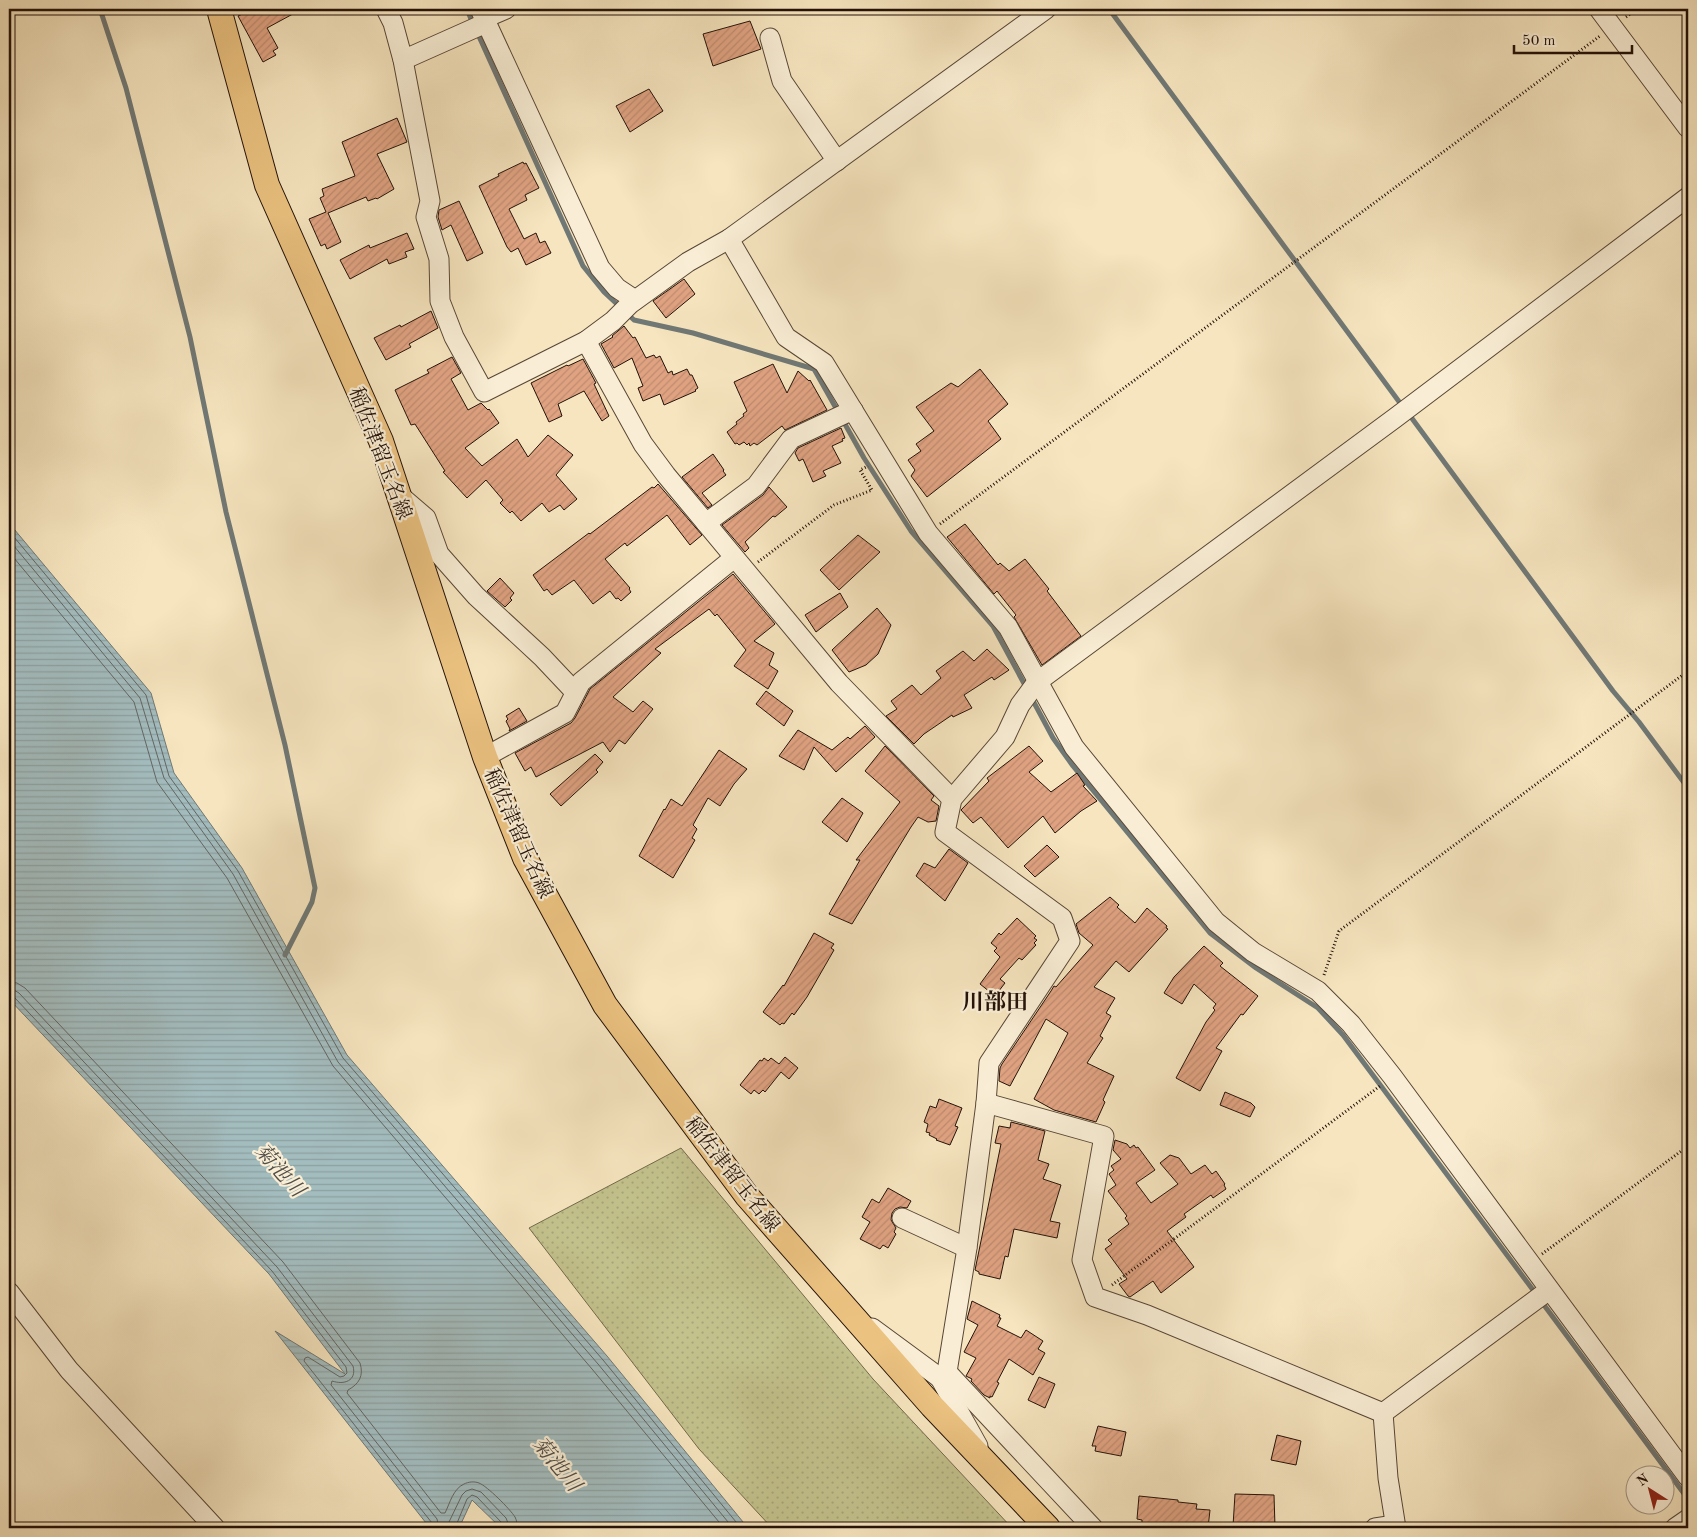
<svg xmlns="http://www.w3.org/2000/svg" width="1697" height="1537" viewBox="0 0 1697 1537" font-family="'Old Standard TT','Noto Serif JP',serif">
  <defs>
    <pattern id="park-dots" width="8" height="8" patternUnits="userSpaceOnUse" patternTransform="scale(1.25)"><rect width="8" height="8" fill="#c3c28d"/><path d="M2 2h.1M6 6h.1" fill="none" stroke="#a7a678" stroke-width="1.8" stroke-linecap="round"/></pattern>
    <pattern id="water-rules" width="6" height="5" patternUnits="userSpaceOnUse" patternTransform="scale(1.25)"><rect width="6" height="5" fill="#a3bcbe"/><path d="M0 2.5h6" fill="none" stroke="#8ca1a2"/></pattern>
    <pattern id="building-hatch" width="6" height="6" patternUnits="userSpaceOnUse" patternTransform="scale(1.25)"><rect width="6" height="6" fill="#e0a382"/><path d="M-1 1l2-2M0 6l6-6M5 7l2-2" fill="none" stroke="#c08b6f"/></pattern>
  </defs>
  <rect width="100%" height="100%" fill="#f6e5bf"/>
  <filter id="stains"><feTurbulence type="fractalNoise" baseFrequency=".004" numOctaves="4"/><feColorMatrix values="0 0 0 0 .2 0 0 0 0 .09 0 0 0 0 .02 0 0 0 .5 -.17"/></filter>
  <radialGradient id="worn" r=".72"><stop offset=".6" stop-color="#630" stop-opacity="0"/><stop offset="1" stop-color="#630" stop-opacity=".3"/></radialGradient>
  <!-- park -->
  <polygon fill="url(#park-dots)" stroke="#736a4a" points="681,1148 873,1379 1012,1528 772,1528 699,1449 529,1228"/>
  <!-- water -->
  <polygon fill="url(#water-rules)" stroke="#707875" points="9,523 151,693 174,773 242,868 347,1055 607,1356 748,1528 501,1528 472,1500 459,1528 430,1528 275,1331 345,1374 269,1274 9,999"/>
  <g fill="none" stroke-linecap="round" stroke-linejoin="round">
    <!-- shore -->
    <g stroke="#636663" stroke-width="1">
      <polyline points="9,531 146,695 169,776 238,871 343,1058 603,1360 741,1528"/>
      <polyline points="9,540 140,698 164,778 233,874 338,1062 598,1364 733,1528"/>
      <polyline points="9,552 134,702 157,782 227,878 333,1066 592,1369 724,1528"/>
      <path d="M9,982L17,983L25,988L283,1262L360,1363C364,1376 359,1384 348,1390L347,1393L441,1513H445C450,1503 453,1489 464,1484C468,1482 474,1481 479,1483C487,1486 510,1509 515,1517C517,1521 517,1524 518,1528"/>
      <path d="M9,990H14L19,993L277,1267L353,1366C357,1381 344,1385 332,1381L331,1385L437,1519L439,1528"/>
      <polyline points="9,996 15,998 272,1271 346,1367 347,1373 344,1376 340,1377 308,1357 305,1358 304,1361 432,1523 433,1528"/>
      <polyline points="448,1528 449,1522 462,1495 466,1491 472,1489 481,1492 506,1518 510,1528"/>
      <polyline points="455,1528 467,1499 472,1495 477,1497 502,1523 504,1528"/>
    </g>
    <!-- stream -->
    <g stroke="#707875" stroke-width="5">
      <polyline points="100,9 126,88 190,337 226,512 285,745 315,888 312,902 285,955"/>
      <polyline points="467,9 473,24"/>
      <polyline points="1109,9 1403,407"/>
      <polyline points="477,32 583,266 604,292 634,320 693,333 814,369 864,458 911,531 993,626 1027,689"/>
      <polyline points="1408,413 1613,691 1639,722 1688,788"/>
      <polyline points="1031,697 1053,738 1073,766 1210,933 1256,968 1318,1008 1343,1035 1536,1294"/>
      <polyline points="1541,1301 1688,1499"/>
    </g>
  </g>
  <!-- building -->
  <g fill="url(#building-hatch)" stroke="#231108">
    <polygon points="253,9 302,9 267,28 278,48 273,51 276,55 263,62 238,16"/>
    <polygon points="750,21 761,49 713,66 703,34"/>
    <polygon points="649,89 663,111 630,132 616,106"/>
    <polygon points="397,118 407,142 377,154 394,189 377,199 376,198 368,201 366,197 328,213 341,242 327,249 325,244 321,246 309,219 326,212 320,198 324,196 322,189 355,176 342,142"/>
    <polygon points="523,162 524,164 526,163 539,188 525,195 527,200 509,209 524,239 536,233 540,243 545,241 551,253 526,265 518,248 511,252 507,247 479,186 499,176 498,174"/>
    <polygon points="459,201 483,253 467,261 451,225 442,230 438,217 439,210"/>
    <polygon points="407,233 414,249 405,252 407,257 389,264 387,259 350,279 340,260 369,245 370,248"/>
    <polygon points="684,279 695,294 666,318 653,301"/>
    <polygon points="431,311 438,328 409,344 411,347 386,360 374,338 400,325 401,327"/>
    <polygon points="624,326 633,338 635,337 646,358 654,355 656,358 660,356 668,373 672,371 673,375 687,369 690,375 692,375 698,388 695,390 696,391 664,405 660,394 643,401 638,388 643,386 632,358 614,368 601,344 613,337 612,336"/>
    <polygon points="452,357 461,373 451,379 468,410 481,403 488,410 489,409 499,423 465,448 482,466 517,439 528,457 548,435 573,455 556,475 577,499 564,510 560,505 549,512 542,503 521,521 512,511 510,513 500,503 503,500 486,480 467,498 443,472 445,471 415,424 411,425 395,390 429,373 427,370"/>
    <polygon points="583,359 596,383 594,384 609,416 602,421 584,391 558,404 562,416 549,422 531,383 567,365 568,366"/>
    <polygon points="773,364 787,393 798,371 809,381 810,380 827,410 785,430 782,426 757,445 754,443 750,446 749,443 747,445 744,442 739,445 737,443 735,444 727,432 737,424 736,422 744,416 743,414 747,411 734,382"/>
    <polygon points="980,369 1008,404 988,421 1001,439 927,497 911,476 915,470 908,460 921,451 916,444 934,431 916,407 951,383 958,387"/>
    <polygon points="841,428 845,438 842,439 843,441 832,446 841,463 823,471 826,476 813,482 803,459 799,461 795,453 798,448"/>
    <polygon points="713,454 724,470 723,471 726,475 702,493 712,505 708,508 682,477"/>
    <polygon points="658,484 702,535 690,545 667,515 627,546 625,543 605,559 630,588 629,589 631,592 621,601 618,598 616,599 610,591 593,604 574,580 552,595 547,589 544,591 533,575 589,533 590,534 652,487 654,488"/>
    <polygon points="769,487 787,507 775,517 773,516 745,542 749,548 745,552 722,525 763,495"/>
    <polygon points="965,524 998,565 1000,563 1009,571 1025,559 1049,589 1047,591 1081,636 1042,665 1014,617 1016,615 997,591 994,594 947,537"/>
    <polygon points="858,535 880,552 839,590 820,570"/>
    <polygon points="733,574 775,624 754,641 774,653 769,665 778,671 768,689 734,666 746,650 717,614 715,616 709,609 655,649 661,653 613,697 633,712 643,701 653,709 625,744 619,740 610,752 603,742 536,777 531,767 525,771 515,753 571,723 575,718 590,689"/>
    <polygon points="500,578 514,593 510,598 512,600 505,607 487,591"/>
    <polygon points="840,593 848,607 816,632 805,615"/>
    <polygon points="877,608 891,625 878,654 866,665 849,672 832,650"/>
    <polygon points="987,649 1009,670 994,680 992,677 964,695 972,708 953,717 952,715 924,734 914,744 886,716 897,709 891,701 912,685 921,695 941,678 936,671 963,651 974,661"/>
    <polygon points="766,691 793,711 784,726 756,704"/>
    <polygon points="519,708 527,721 509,731 510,729 506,721 508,719 506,716"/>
    <polygon points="865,726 875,737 836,772 814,747 804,770 779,756 798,730 832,750 848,737 850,739"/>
    <polygon points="885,746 934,796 931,800 939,806 936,821 928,822 918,817 911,827 852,924 829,914 860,860 856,860 900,802 865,771"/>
    <polygon points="1029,746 1043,761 1029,772 1051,792 1077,773 1085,785 1083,786 1097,801 1081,811 1055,833 1043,816 1008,848 981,817 973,823 961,810 989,781 987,778"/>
    <polygon points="719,750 747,769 734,784 720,806 708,798 693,825 697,829 692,838 695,840 673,878 639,856 664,809 665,810 671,799 682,806"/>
    <polygon points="595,754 603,762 596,770 598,772 561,806 550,794"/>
    <polygon points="842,798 863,813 847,842 822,822"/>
    <polygon points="1047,845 1059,857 1035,877 1024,866"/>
    <polygon points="949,849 968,863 945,901 916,876 924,863 935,868"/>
    <polygon points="1110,897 1119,905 1117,907 1135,923 1147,908 1167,926 1166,928 1168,929 1129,972 1116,961 1094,987 1115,998 1106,1013 1111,1016 1100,1036 1103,1038 1087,1063 1114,1076 1103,1100 1105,1102 1096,1122 1054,1110 1034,1099 1068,1033 1046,1019 1010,1086 999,1081 1000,1068 1002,1064 1051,991 1054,986 1056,987 1093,945 1079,933 1076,924"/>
    <polygon points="1017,918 1036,936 1034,938 1037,940 1034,943 1036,945 1022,960 1019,958 1000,979 1005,983 995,996 980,984 1000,957 994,951 997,948 991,943 999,933 1001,935"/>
    <polygon points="814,933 834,944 831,948 834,950 807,997 794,1015 792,1013 784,1024 782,1023 780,1025 763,1012 783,985 784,986"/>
    <polygon points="1204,946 1223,963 1220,966 1258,996 1243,1015 1241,1014 1216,1048 1222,1051 1200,1091 1176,1078 1206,1022 1215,1010 1213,1008 1216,1004 1194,984 1182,1004 1164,993 1174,977"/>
    <polygon points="785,1057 798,1068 789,1079 781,1072 765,1092 763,1090 759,1094 754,1090 751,1094 740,1085 760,1060 762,1061 764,1058 768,1061 771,1058 779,1064"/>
    <polygon points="1225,1092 1251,1103 1255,1107 1250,1117 1220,1105"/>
    <polygon points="939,1099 962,1108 955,1126 958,1127 950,1145 936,1140 937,1139 929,1135 930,1133 926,1132 928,1124 924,1122 930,1106 936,1108"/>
    <polygon points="1011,1122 1045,1131 1038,1160 1049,1164 1043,1179 1061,1185 1050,1221 1060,1223 1057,1238 1014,1229 1008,1257 1005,1256 1000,1279 979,1274 979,1272 975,1270 1001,1144 995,1143 999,1126 1010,1128"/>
    <polygon points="1115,1140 1127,1144 1130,1148 1134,1145 1136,1148 1138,1147 1155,1170 1136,1183 1151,1203 1178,1184 1160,1163 1170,1155 1179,1158 1191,1174 1205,1165 1212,1174 1216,1171 1225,1184 1224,1185 1226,1189 1213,1198 1211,1195 1184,1214 1186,1217 1167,1231 1194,1267 1161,1293 1153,1281 1130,1297 1128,1296 1119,1284 1127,1279 1105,1249 1112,1244 1108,1240 1129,1224 1125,1218 1127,1216 1108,1191 1116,1185 1109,1174 1114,1170 1111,1166 1121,1159 1113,1150"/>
    <polygon points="888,1188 911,1201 907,1208 900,1207 895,1209 892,1213 891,1220 896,1228 894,1232 896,1234 888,1248 883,1245 880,1249 860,1239 870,1222 862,1217 872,1199 879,1203"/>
    <polygon points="972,1301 1000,1315 999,1318 1001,1318 997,1326 1021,1338 1026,1330 1043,1341 1038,1349 1045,1353 1033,1375 1009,1359 997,1382 999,1383 992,1397 990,1396 990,1398 984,1395 971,1381 972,1379 966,1376 976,1358 964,1352 978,1325 967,1319"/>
    <polygon points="1039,1377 1055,1384 1045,1408 1028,1400"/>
    <polygon points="1098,1426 1126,1432 1121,1456 1095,1451 1096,1446 1092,1446"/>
    <polygon points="1277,1435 1301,1441 1296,1465 1271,1460"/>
    <polygon points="1235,1494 1274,1495 1275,1527 1233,1526"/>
    <polygon points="1139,1496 1178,1500 1178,1502 1197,1504 1196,1509 1210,1510 1208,1528 1159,1528 1160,1525 1142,1524 1142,1520 1137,1519"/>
  </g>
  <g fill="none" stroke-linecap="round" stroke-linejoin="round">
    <!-- minor casing -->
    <g stroke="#584636" stroke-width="21">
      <g id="minor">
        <polyline points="386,9 393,23 403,60 430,201 426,217 439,259 440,301 454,337 484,392 586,341 613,321 630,304 688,262 729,239 1046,9"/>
        <polyline points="480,9 600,268 617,288 635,300"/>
        <polyline points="1599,9 1688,128"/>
        <polyline points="485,18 506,9"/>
        <polyline points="770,38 782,81 837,161"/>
        <polyline points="403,60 486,23"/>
        <polyline points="729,239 786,337 824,363 928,533 1008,627 1074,747 1216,922 1253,952 1318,991 1351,1024 1392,1076 1688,1477"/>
        <polyline points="586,341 643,444 666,475 839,683 952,799"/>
        <polyline points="398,494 426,518 439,554 476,596 542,657 575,692"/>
        <polyline points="706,523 756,486 791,439 853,410"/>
        <polyline points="485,757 565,713 581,682 734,558"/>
        <polyline points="986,1103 1104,1136 1082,1260 1095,1297 1147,1315 1383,1413"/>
        <polyline points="902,1218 967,1248"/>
        <polyline points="9,1292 69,1370 215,1528"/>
        <polyline points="872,1328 940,1378"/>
        <polyline points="947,1372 1093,1528"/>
        <polyline points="1383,1413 1549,1290"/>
        <polyline points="1383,1413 1388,1478 1396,1528"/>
        <polyline points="978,1446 940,1378 947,1372 967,1248 986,1103 989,1063 1070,941 1062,918 945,832 952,799 1005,737 1020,705 1037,682 1395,418 1688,197"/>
        <polyline points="1375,1528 1395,1525"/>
        <polyline points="1675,1528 1688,1519"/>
      </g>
    </g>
    <!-- major casing -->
    <g stroke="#231108" stroke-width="26">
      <polyline id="major" points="219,9 267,185 381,441 485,757 525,858 605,1005 747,1196 932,1406 1048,1528"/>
    </g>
    <!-- path -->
    <g stroke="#231108" stroke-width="3" stroke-dasharray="1 2.5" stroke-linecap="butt">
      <polyline points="1626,17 1637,9"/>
      <polyline points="940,524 1600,36"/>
      <polyline points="758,562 834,505 872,490 860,470 868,466"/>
      <polyline points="1324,975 1339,931 1688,671"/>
      <polyline points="1542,1254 1688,1146"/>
      <polyline points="1112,1285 1380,1086"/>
    </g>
    <!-- minor -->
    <use href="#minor" stroke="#f9eed5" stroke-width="19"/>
    <!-- major -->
    <use href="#major" stroke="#ebc280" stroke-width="24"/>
  </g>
  <g text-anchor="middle" stroke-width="4.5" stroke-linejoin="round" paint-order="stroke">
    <!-- street labels -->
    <g font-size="20" fill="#231108" stroke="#f9eed5">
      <text transform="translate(381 453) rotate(69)" y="7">稲佐津留玉名線</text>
      <text transform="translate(519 833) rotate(66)" y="7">稲佐津留玉名線</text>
      <text transform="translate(733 1174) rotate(52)" y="7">稲佐津留玉名線</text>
    </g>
    <!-- water labels -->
    <g font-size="21" font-style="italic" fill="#504d48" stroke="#f9eed5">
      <text transform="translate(280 1170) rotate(48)" y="7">菊池川</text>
      <text transform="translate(557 1464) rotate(51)" y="7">菊池川</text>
    </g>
    <!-- quarter labels -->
    <g font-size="22" font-weight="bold" fill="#231108" stroke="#f9eed5">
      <text x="995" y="1009">川部田</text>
    </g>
  </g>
  <!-- margin -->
  <rect width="1697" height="1537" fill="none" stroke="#f6e5bf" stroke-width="30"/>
  <rect x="10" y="10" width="1677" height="1517" fill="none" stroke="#231108" stroke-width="2.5"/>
  <rect x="15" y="15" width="1667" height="1507" fill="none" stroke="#231108"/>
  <!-- north arrow -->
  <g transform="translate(1650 1490) rotate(324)"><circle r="24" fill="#f9eed5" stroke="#a39683"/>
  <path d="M0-4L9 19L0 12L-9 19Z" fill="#8f2418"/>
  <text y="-8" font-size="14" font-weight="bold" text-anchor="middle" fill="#231108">N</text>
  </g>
  <!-- scale -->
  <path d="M1514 45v8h118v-8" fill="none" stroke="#231108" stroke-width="2.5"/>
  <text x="1522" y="45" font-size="15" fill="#231108" stroke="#f9eed5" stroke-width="4" paint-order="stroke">50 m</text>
  <rect width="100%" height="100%" filter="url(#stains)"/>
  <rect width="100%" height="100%" fill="url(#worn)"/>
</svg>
